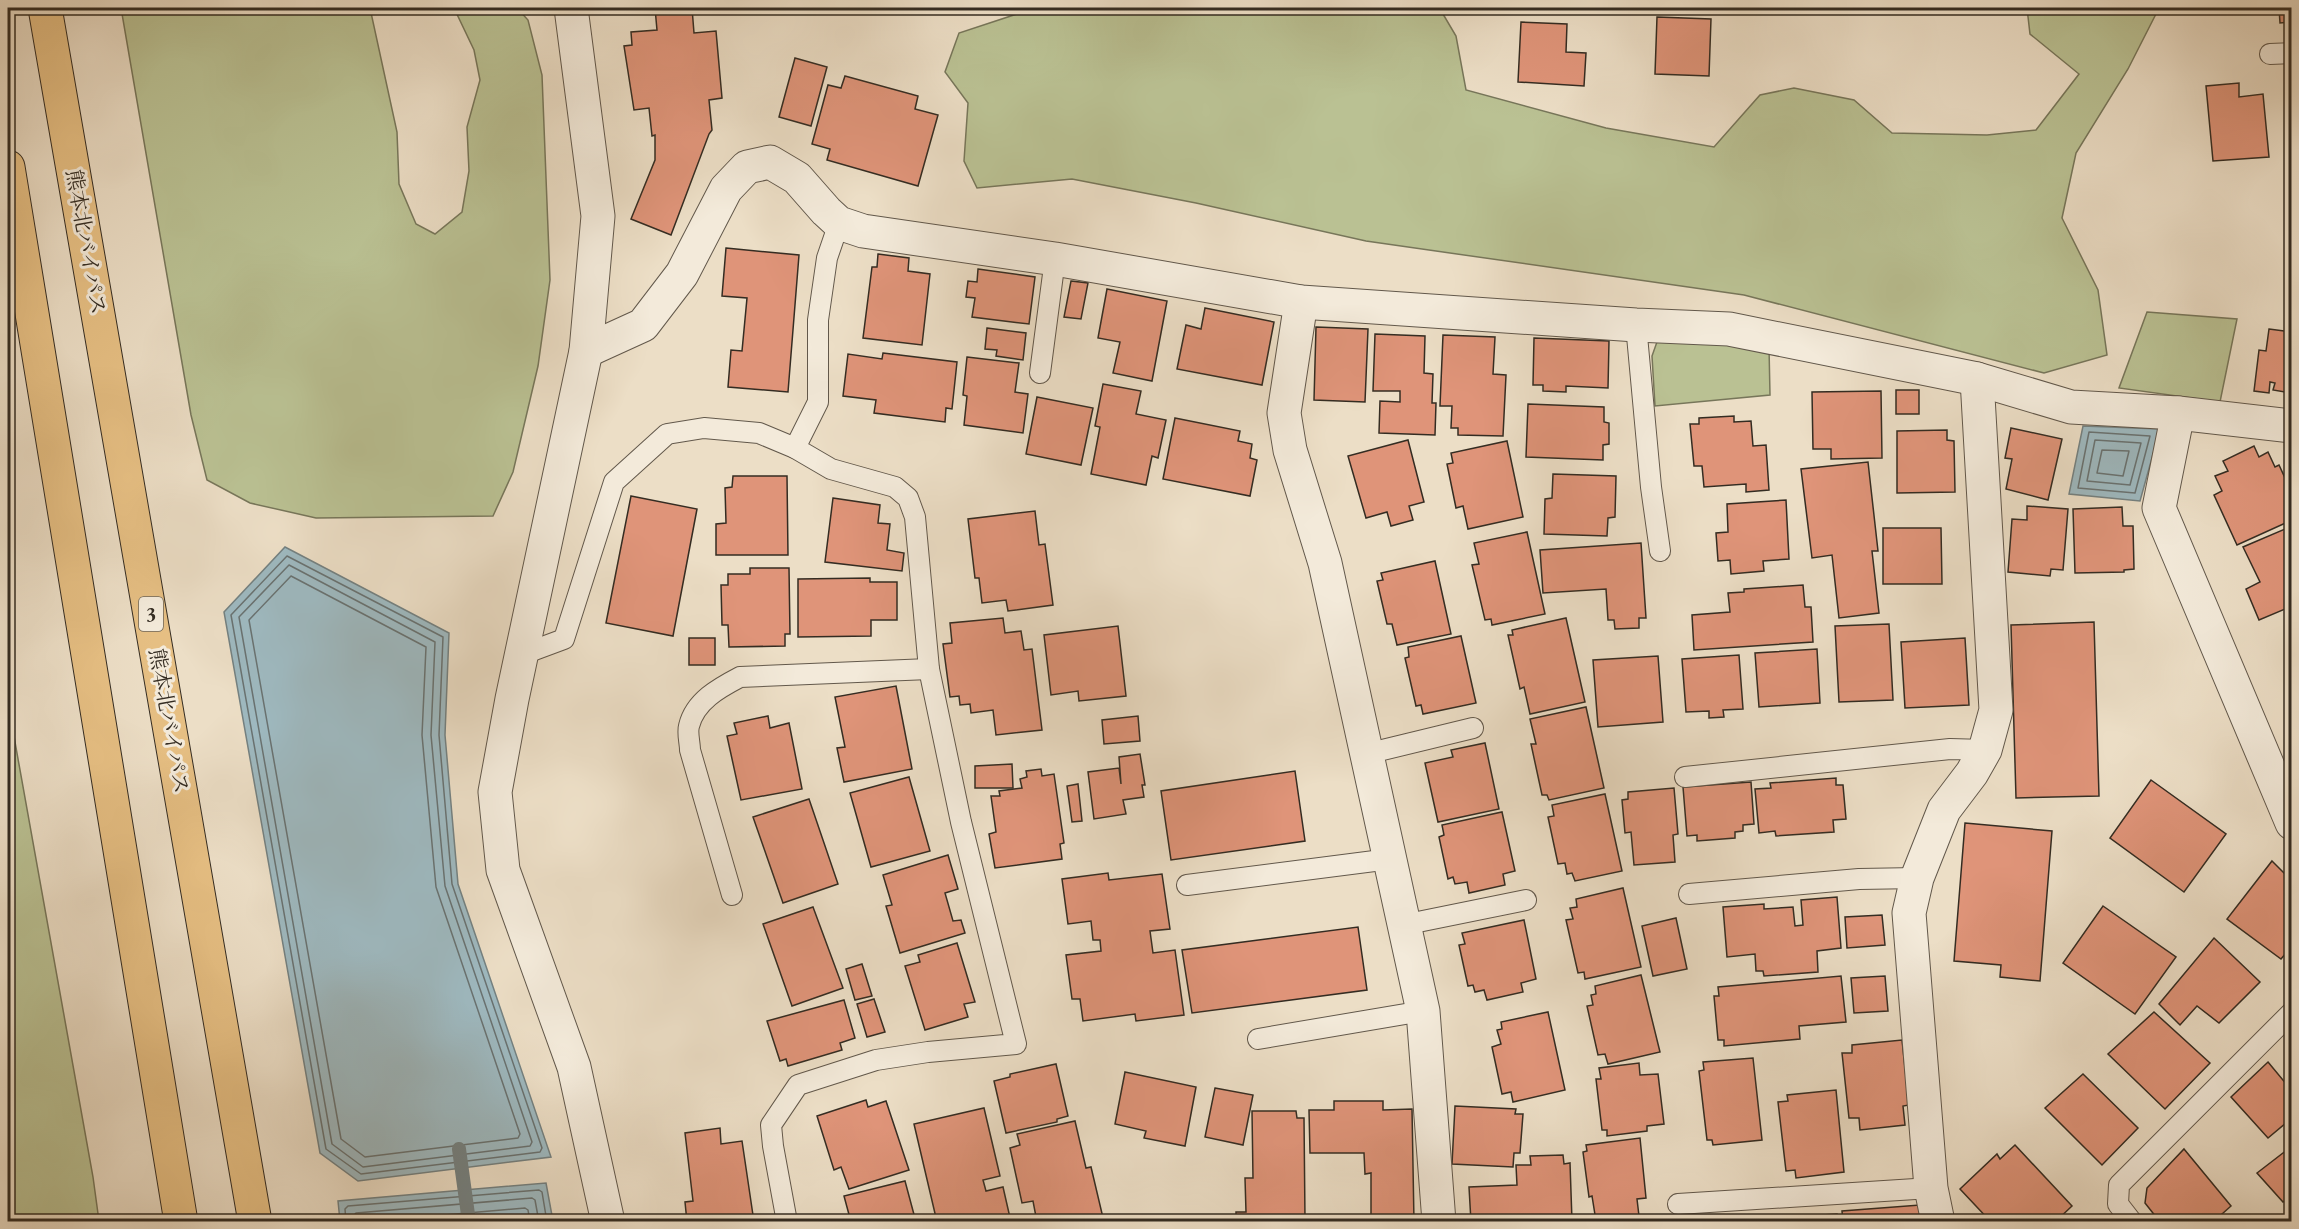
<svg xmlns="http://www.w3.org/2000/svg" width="2299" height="1229" viewBox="0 0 2299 1229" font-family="'EB Garamond','Noto Serif JP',serif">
  <rect width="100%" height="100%" fill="#ecdec6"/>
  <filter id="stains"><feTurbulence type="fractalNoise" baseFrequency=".00333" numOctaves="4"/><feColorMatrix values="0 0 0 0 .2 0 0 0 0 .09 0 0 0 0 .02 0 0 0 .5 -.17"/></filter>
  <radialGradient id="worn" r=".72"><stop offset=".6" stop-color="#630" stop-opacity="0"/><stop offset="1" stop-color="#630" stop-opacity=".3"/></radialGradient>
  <!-- green -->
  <g fill="#bac193" stroke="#77765a" stroke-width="1.5">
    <polygon points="121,8 370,8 397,132 399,184 416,224 435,234 462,212 469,171 467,127 480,80 474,50 454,8 517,8 528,20 542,75 550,280 538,366 513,472 493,516 316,518 250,503 207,480 191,415"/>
    <polygon points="1029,8 1422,8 1443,14 1456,36 1466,90 1606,128 1714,147 1760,95 1794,88 1854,100 1892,133 1987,135 2036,130 2079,74 2030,34 2027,8 2159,8 2128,69 2076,153 2062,218 2098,290 2107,355 2044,373 1744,295 1366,241 1196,203 1072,179 977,188 964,161 968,103 945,72 959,33 1026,11"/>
    <polygon points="2147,312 2237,319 2220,402 2119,388"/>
    <polygon points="1658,339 1769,347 1770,395 1655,406 1652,356"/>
    <polygon points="8,703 93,1177 99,1221 14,1221 8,1211"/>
  </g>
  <!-- water -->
  <g fill="#9eb9c0" stroke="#748181" stroke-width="1.5">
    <polygon points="2083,426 2160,429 2140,501 2069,494"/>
    <polygon points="285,547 449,633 445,735 458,884 551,1157 358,1181 320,1153 224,612"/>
    <polygon points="546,1183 553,1221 340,1221 338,1201"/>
  </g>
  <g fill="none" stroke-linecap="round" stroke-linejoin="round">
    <!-- shore -->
    <g stroke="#697271" stroke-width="1.5">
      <polygon points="2089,432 2150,436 2135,493 2078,488"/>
      <polygon points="2095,440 2141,443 2130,485 2087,481"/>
      <polygon points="2102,450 2129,451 2123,476 2097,473"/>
      <polygon points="287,556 443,637 439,735 452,884 542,1148 540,1152 361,1174 326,1149 231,615"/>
      <polygon points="289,565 435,642 431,735 445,886 532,1142 530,1146 363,1167 332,1144 239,617"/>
      <polygon points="291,576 426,647 422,735 436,887 520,1134 518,1138 365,1157 341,1139 249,620"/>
      <polyline points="346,1222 345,1209 348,1206 539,1190 542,1192 547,1222"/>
      <polyline points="354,1222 354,1215 356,1213 532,1198 535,1200 539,1222"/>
      <polyline points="365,1222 525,1208 528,1210 530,1222"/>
    </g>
    <!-- stream -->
    <polyline stroke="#748181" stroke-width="14" points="459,1149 469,1222"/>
  </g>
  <!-- building -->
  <g fill="#df9479" stroke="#342c22" stroke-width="1.5">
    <polygon points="655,8 692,8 694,33 716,31 722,98 709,100 712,130 709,134 671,235 631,219 655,160 655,135 652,136 649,108 634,110 624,46 632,45 631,32 657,30"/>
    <polygon points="2279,8 2292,8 2292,22 2280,23"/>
    <polygon points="1657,17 1711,19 1709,76 1655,74"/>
    <polygon points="1521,22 1567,24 1566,52 1586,53 1584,86 1518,82"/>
    <polygon points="795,58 827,67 811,126 779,117"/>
    <polygon points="845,76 918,96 915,109 938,115 918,186 827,160 830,149 812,144 828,85 841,88"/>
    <polygon points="2239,83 2239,97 2263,94 2269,157 2213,161 2206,86"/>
    <polygon points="726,248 799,255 788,392 728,387 731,350 742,351 747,298 722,296"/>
    <polygon points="878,254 909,258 908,271 930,274 922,345 863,338 872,267 877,267"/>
    <polygon points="978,269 1035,277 1029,324 972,317 975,298 966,297 968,281 977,282"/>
    <polygon points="1071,281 1088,283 1081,319 1064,317"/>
    <polygon points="1107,289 1167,301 1152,381 1113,373 1120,342 1098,338"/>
    <polygon points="1205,308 1274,322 1262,385 1177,369 1186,325 1201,329"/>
    <polygon points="1316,327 1368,329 1365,402 1314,400"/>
    <polygon points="987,328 1026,333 1023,360 996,356 997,350 985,349"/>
    <polygon points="2269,329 2292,332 2292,416 2289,415 2291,393 2273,390 2275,383 2270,382 2269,393 2254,391 2259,350 2266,351"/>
    <polygon points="1375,334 1425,336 1424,373 1433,374 1432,403 1436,403 1435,435 1379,433 1380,401 1400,402 1400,391 1373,391"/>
    <polygon points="1443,335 1495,337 1493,374 1506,375 1503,436 1458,435 1458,428 1451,428 1452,406 1440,406"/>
    <polygon points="1534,338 1609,341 1608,388 1566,386 1566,392 1543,391 1543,385 1533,385"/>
    <polygon points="883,353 957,362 952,409 946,408 945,422 874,413 876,400 843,396 848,354 882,359"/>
    <polygon points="967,357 1019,363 1015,392 1028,394 1023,433 964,425 967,396 963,395"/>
    <polygon points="1103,384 1141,391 1136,414 1166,420 1158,458 1152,456 1146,485 1091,474 1100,427 1095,426"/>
    <rect x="1896" y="390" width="23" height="24"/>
    <polygon points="1881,391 1882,458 1831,459 1831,449 1813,449 1812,392"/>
    <polygon points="1037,397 1093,408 1081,465 1026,454"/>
    <polygon points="1528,404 1604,407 1604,422 1609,423 1609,444 1603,445 1603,460 1526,457"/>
    <polygon points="1734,416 1734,422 1751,421 1753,446 1766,445 1769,490 1746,492 1746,484 1704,487 1702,466 1694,466 1690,424 1699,424 1699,418"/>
    <polygon points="1175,418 1240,431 1238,441 1252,444 1250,458 1257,460 1250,496 1163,479"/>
    <polygon points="2011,428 2062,439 2048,500 2006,489 2012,459 2005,458"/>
    <polygon points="1947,430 1947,440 1954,441 1955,492 1897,493 1897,431"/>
    <polygon points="1408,440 1424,502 1409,506 1413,520 1391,526 1387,512 1366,518 1348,456"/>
    <polygon points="1507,441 1523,517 1468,529 1463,506 1456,508 1447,464 1453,463 1451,453"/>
    <polygon points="2254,446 2259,457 2268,452 2275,467 2279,465 2292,493 2292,520 2237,545 2214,495 2222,491 2215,476 2228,471 2223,461"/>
    <polygon points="1868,462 1878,551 1872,551 1879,613 1839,618 1832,555 1812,558 1801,469"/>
    <polygon points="1553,474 1616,476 1615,517 1608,518 1607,536 1544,534 1545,499 1552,498"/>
    <polygon points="733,476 787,476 788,555 716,555 716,524 726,523 725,488 732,487"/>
    <polygon points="631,496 697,509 673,636 606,623"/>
    <polygon points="833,498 880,505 878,523 890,524 887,550 904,553 902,571 825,562"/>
    <polygon points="1786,500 1789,559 1763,561 1764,571 1731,574 1730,560 1718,561 1716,533 1728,532 1727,504"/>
    <polygon points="2027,506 2068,509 2063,570 2051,569 2050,576 2008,572 2012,519 2027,520"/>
    <polygon points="2122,507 2123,526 2133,526 2134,569 2124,570 2124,572 2075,573 2073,509"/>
    <polygon points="1035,511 1039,545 1045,544 1053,605 1008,611 1006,600 982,603 979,578 975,578 968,519"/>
    <polygon points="2292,526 2292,606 2259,620 2246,589 2260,582 2243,547"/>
    <polygon points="1883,528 1941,528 1942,584 1883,584"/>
    <polygon points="1527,532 1545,614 1492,625 1491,619 1485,620 1472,565 1479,564 1474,543"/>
    <polygon points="1641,543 1646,618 1639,618 1639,628 1615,629 1614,620 1608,620 1606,589 1543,593 1540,550"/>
    <polygon points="1435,561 1451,634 1397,645 1392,624 1387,624 1377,581 1383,580 1381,573"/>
    <polygon points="750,568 789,568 790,634 785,634 785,646 729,647 728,625 722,625 721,585 728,585 728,574 750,574"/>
    <polygon points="870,578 870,582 897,582 897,620 871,620 871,636 798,637 798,579"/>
    <polygon points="1803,585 1805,607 1811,607 1813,642 1694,650 1692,615 1730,612 1728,593 1744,592 1744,589"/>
    <polygon points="1003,618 1005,633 1021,631 1024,650 1032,649 1042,730 996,735 993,710 971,713 970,704 960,705 959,696 950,697 943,644 952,643 950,623"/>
    <polygon points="1566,618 1585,702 1530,714 1524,687 1520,689 1508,635 1513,635 1512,630"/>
    <polygon points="2094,622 2099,796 2016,798 2011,625"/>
    <polygon points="1889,624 1893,700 1839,702 1835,626"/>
    <polygon points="1118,626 1126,696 1079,701 1078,691 1051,695 1044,635"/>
    <polygon points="1461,636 1476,703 1423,714 1421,705 1416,706 1405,658 1409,657 1408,647"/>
    <rect x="689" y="638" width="26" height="27"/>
    <polygon points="1965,638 1969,705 1905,708 1901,642"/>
    <polygon points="1817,649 1820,703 1759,707 1755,653"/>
    <polygon points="1739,655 1743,709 1723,710 1724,717 1709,718 1709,711 1686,712 1682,659"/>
    <polygon points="1658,656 1663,722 1598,727 1593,660"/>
    <polygon points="896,686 912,769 844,782 837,748 845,747 835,697"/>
    <polygon points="1586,707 1604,788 1549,800 1547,795 1542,795 1531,744 1536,744 1530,719"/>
    <polygon points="768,716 770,728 789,723 802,789 741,800 727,736 737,734 734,723"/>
    <polygon points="1138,716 1140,741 1104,744 1102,720"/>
    <polygon points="1485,743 1499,809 1438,822 1425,763 1453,757 1451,750"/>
    <polygon points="1140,754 1145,785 1142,785 1144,797 1123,800 1126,814 1094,819 1088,772 1119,768 1121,784 1119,757"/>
    <polygon points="1012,764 1013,788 975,788 975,766"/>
    <polygon points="1041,769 1042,776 1054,774 1064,843 1060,844 1062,859 995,868 989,834 996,832 991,796 1000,796 999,791 1022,788 1020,779 1027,777 1026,771"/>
    <polygon points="1295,771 1305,841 1171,860 1161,791"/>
    <polygon points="909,777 930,851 871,867 850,793"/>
    <polygon points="1836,778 1836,785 1843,785 1846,819 1833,820 1834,832 1776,836 1775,831 1759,833 1755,789 1771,788 1770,783"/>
    <polygon points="2151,780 2226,834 2184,892 2110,838"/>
    <polygon points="1751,782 1754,824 1743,825 1743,831 1735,832 1735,838 1697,841 1697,835 1687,836 1683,787"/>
    <polygon points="1078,784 1082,821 1072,822 1067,786"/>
    <polygon points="1674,788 1678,834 1673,835 1675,862 1634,865 1631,832 1625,833 1622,800 1628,799 1628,792"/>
    <polygon points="1605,794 1622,871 1575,881 1572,873 1567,874 1565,863 1558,864 1548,817 1554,816 1552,805"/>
    <polygon points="809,799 838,884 783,903 753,817"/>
    <polygon points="1502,812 1515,871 1503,874 1505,885 1469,893 1467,882 1455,884 1453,877 1448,879 1439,837 1444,835 1442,825"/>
    <polygon points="1965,823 2052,831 2040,981 2000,977 2001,965 1954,961"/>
    <polygon points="948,855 958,889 945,893 953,921 961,920 965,933 900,953 886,906 892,905 883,875"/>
    <polygon points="2272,861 2292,881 2292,946 2281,959 2227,919"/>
    <polygon points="1108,873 1109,880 1162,874 1170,929 1150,931 1153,953 1175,950 1184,1015 1136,1021 1135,1014 1083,1021 1080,999 1072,999 1066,955 1101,951 1100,940 1093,940 1091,921 1068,924 1062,879"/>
    <polygon points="1623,888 1641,967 1585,979 1584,972 1578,973 1566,920 1573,919 1570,908 1577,907 1576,899"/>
    <polygon points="1837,897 1841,948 1817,951 1818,972 1764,976 1763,971 1756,971 1755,954 1727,957 1723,907 1764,904 1764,909 1793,907 1795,926 1803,925 1801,900"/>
    <polygon points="2103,906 2176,957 2135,1014 2063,963"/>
    <polygon points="813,907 843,988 792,1006 763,924"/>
    <polygon points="1882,915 1885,945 1847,948 1845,917"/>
    <polygon points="1676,918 1687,969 1653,976 1642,926"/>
    <polygon points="1524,920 1536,979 1521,983 1523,992 1487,1000 1484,990 1475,992 1473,985 1468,986 1459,945 1465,944 1462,933"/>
    <polygon points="1358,927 1367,990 1192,1013 1182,950"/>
    <polygon points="2214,938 2260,982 2219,1023 2197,1006 2180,1025 2159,1004"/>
    <polygon points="957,943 975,1002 964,1004 968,1017 925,1030 905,966 920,962 918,955"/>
    <polygon points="862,964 872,996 855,1000 846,969"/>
    <polygon points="1641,975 1660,1052 1608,1064 1605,1054 1598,1055 1587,1006 1593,1005 1591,995 1596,994 1595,986"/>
    <polygon points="1841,976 1846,1022 1799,1026 1800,1039 1724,1046 1724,1040 1718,1040 1714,996 1719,996 1718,987"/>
    <polygon points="1885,976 1888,1011 1854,1013 1851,978"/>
    <polygon points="874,999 885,1032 867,1037 857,1004"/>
    <polygon points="844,1000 855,1038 840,1043 842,1050 788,1066 786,1059 780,1061 767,1021"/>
    <polygon points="1548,1012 1565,1090 1513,1102 1511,1092 1502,1094 1492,1047 1501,1044 1497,1030 1502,1029 1501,1022"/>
    <polygon points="2154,1012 2210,1063 2165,1109 2108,1054"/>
    <polygon points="1902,1040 1909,1105 1903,1106 1905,1125 1860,1130 1859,1118 1849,1118 1842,1053 1852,1053 1852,1045"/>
    <polygon points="1753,1058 1762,1140 1713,1145 1712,1140 1707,1140 1699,1071 1704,1070 1703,1062"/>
    <polygon points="2268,1062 2292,1091 2292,1118 2268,1138 2231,1097"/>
    <polygon points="1639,1063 1640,1075 1658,1074 1664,1124 1647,1126 1647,1131 1607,1136 1607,1130 1602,1130 1596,1079 1601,1079 1599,1068"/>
    <polygon points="1056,1064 1068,1116 1057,1119 1057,1122 1006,1133 994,1081 1010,1077 1010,1074"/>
    <polygon points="1125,1072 1196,1087 1185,1146 1144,1138 1146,1131 1115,1124"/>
    <polygon points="2083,1074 2138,1128 2102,1165 2045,1108"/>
    <polygon points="1215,1088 1253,1095 1243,1145 1205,1137"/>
    <polygon points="1836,1090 1844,1172 1796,1178 1795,1170 1786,1171 1778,1102 1788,1101 1787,1095"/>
    <polygon points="866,1100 868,1107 886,1101 909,1170 849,1189 841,1167 834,1170 817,1116"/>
    <polygon points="1334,1101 1383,1101 1383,1110 1412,1109 1414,1222 1371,1222 1371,1173 1365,1174 1364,1153 1310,1153 1309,1110 1334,1110"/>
    <polygon points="1455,1106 1516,1109 1515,1114 1523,1114 1520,1153 1514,1153 1513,1167 1452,1164"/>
    <polygon points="984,1108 1000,1176 983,1180 986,1191 1003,1187 1011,1222 937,1222 914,1124"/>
    <polygon points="1252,1111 1296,1111 1297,1118 1304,1118 1305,1219 1236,1222 1236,1212 1246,1212 1245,1178 1253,1178"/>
    <polygon points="1075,1121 1086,1168 1091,1167 1104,1222 1037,1222 1033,1201 1022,1203 1010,1148 1020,1145 1017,1134"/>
    <polygon points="720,1128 721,1144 742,1141 754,1222 687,1222 685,1202 693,1201 685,1133"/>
    <polygon points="1640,1138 1646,1198 1637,1199 1639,1216 1596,1221 1592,1196 1589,1197 1583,1152 1587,1151 1586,1145"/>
    <polygon points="2015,1145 2072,1206 2055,1222 1991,1222 1960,1189 1997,1154 2000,1159"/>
    <polygon points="2292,1146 2292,1197 2283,1202 2257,1173"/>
    <polygon points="2184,1149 2231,1206 2213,1222 2160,1222 2145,1203 2147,1188"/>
    <polygon points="1563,1155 1564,1164 1570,1163 1572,1221 1471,1222 1469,1187 1517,1185 1516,1165 1531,1165 1530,1156"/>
    <polygon points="905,1181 916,1222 851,1222 844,1196"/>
    <polygon points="1920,1205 1922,1222 1843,1222 1842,1211"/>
    <polygon points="1837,1214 1837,1222 1775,1222 1775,1218"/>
    <polygon points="1744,1219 1744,1222 1709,1222"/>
  </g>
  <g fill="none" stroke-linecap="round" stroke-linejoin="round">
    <!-- service casing -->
    <g stroke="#62584b" stroke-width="22">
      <g id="service">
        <polyline points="2270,54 2292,53"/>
        <polyline points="1636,325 1651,487 1660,551"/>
        <polyline points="1040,373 1055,259"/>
        <polyline points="521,655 564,639 614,482 667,434 704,428 759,433 795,448"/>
        <polyline points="1366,754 1473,728"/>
        <polyline points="1685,777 1950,749 1985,750"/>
        <polyline points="1187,885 1390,859"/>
        <polyline points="1689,894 1859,879 1917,878"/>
        <path d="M732,895L690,750C690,743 687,733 689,726C695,701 719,688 740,677L929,669L915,517L908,498L895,487L831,469L795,448L818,402V320L827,258L839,223"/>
        <polyline points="1403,925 1526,900"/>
        <polyline points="1258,1039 1423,1011"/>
        <polyline points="1678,1204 1931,1188"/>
        <polyline points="787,1222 773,1146 771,1125 798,1085 876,1060 928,1052 1016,1044 961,822 929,669"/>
        <polyline points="2132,1222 2118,1204 2119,1185 2292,1012"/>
      </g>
    </g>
    <!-- minor casing -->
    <g stroke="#62584b" stroke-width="35">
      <g id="minor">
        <polyline points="1301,302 1284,413 1290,450 1325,563 1423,1011 1439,1222"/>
        <polyline points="586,351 643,325 682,274 726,189 747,167 770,162 797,178 826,211 839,223 863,231 1055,259 1301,302 1636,325 1729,329 1977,379 2071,407 2178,413 2292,426"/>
        <polyline points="2178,413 2159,508 2292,823"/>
        <polyline points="1938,1222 1931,1188 1909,913 1917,878 1944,810 1972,773 1985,750 1996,710 1977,379"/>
      </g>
    </g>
    <!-- tertiary casing -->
    <g stroke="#62584b" stroke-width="35">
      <polyline id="tertiary" points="571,8 598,216 586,351 512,699 495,792 503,870 574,1067 608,1222"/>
    </g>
    <!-- trunk casing -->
    <g stroke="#342c22" stroke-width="35">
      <g id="trunk">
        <polyline points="45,8 255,1222"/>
        <polyline points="8,167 181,1222"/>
      </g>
    </g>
    <!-- service -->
    <use href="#service" stroke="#f3eada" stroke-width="20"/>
    <!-- minor -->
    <use href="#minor" stroke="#f3eada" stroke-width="33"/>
    <!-- tertiary -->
    <use href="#tertiary" stroke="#f3eada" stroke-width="33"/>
    <!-- trunk -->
    <use href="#trunk" stroke="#e6bf83" stroke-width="33"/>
  </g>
  <g text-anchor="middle" stroke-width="6" stroke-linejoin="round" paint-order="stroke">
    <!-- shield labels -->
    <rect fill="#f3eada" stroke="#6d6559" stroke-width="1.5" x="139" y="597" width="24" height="34" rx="4.5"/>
    <g font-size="20" font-weight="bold" fill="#342c22">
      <text x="151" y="621">3</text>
    </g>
    <!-- street labels -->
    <g font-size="21" fill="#342c22" stroke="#f3eada">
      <text transform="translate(86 242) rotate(80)" y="7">熊本北バイパス</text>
      <text transform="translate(169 721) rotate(80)" y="7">熊本北バイパス</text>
    </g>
  </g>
  <!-- margin -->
  <rect width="2299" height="1229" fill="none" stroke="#ecdec6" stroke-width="30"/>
  <rect x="9" y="9" width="2281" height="1211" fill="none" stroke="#342c22" stroke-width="3"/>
  <rect x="15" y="15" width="2269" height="1199" fill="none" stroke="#342c22" stroke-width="1.5"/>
  <rect width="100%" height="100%" filter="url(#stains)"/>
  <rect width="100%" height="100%" fill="url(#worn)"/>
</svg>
